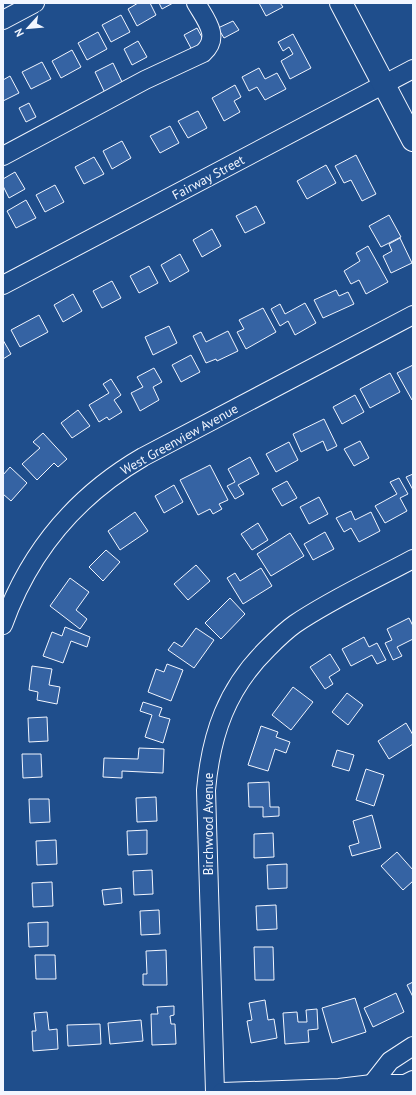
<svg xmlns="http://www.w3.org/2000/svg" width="416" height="1095" viewBox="0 0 416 1095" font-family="'PT Sans',sans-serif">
  <rect width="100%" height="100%" fill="#1f4e8c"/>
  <!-- building -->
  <g fill="#3563a3" stroke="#f2f6ff">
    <polygon points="138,3 150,3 156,15 137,26 128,9"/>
    <polygon points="159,3 173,3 162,9"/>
    <polygon points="259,3 280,3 283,7 266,16"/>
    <polygon points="121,15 130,32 111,42 102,25"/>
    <polygon points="233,21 239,30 224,38 218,28"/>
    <polygon points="197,28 205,43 192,50 184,35"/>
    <polygon points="98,32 107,49 87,60 78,43"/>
    <polygon points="293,34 311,68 290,79 281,61 293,54 289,47 283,51 278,42"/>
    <polygon points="138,41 147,57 132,65 124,49"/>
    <polygon points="72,50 81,67 61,78 52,61"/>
    <polygon points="42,62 51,79 31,89 22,72"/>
    <polygon points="113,63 123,84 105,93 95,72"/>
    <polygon points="259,68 265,79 277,73 286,89 265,100 257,87 249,91 242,77"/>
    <polygon points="10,76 19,93 3,101 3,80"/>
    <polygon points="235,85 241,97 234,101 240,112 224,121 212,98"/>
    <polygon points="29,103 36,117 26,122 19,108"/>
    <polygon points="198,111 207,128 188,138 178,121"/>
    <polygon points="170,126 179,143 160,153 150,136"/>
    <polygon points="122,141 131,158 112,169 103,151"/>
    <polygon points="356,155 376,194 362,201 351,180 344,183 335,166"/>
    <polygon points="94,157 104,174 84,184 75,167"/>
    <polygon points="326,165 336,183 307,199 297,181"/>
    <polygon points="15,172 25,189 9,198 3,186 3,179"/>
    <polygon points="55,185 64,202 45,212 36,195"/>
    <polygon points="26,200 36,218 16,228 7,211"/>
    <polygon points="256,206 265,223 245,233 236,216"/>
    <polygon points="389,215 401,237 381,247 369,226"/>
    <polygon points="212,229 221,246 202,257 193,240"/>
    <polygon points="400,238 412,263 391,273 383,256 392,251 389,244"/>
    <polygon points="368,246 388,282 366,294 359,280 351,284 344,271 360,261 356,253"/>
    <polygon points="180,254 189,271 170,282 161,265"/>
    <polygon points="149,266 158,283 139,293 130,276"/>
    <polygon points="112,281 121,298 102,308 93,291"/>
    <polygon points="336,290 339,296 348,292 354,304 323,318 314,300"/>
    <polygon points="73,294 82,311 63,322 54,305"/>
    <polygon points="305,303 316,323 295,335 288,321 280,326 271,309 280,304 285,314"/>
    <polygon points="263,308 276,332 246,349 237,332 244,329 239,320"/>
    <polygon points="39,315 48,332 20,347 11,330"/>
    <polygon points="169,326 177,343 153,355 145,337"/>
    <polygon points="228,331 238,351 217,361 216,359 206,363 193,336 201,332 206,342"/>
    <polygon points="3,340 11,354 3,359"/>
    <polygon points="191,355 200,372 181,382 172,365"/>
    <polygon points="413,365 413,400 412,400 397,373"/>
    <polygon points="154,368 162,382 153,387 159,400 140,411 131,393 143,387 137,377"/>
    <polygon points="390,373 400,392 370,408 360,389"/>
    <polygon points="111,379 121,395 114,400 122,412 109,420 107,417 99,422 89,405 109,393 103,384"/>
    <polygon points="355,395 364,412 342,424 333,407"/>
    <polygon points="78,410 90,426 72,438 61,423"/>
    <polygon points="324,419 337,446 327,451 323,441 301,452 293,434"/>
    <polygon points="43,433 67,459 58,467 54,463 37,480 22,464 40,448 33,442"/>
    <polygon points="360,441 369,458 354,466 344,449"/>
    <polygon points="289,442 298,460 276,472 266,454"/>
    <polygon points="250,457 259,474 238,485 244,494 235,499 227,486 235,482 228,469"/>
    <polygon points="210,465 228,500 219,504 222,509 213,514 210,509 198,515 180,480"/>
    <polygon points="10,467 27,483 11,501 3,494 3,475"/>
    <polygon points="413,474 413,490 406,477"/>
    <polygon points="399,478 408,494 400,498 407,511 385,523 375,506 397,494 390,482"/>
    <polygon points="287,481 297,498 282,506 272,489"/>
    <polygon points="174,485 183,502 164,513 155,496"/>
    <polygon points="319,497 328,514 309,524 300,507"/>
    <polygon points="351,511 355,520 371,512 380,531 359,542 351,528 344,532 336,518"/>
    <polygon points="135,512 148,531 120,550 108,531"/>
    <polygon points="258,523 268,540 252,550 241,534"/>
    <polygon points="325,532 334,549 313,560 304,544"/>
    <polygon points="290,533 304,556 271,576 257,554"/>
    <polygon points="106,550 120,562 103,581 89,567"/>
    <polygon points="196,565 210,581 188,600 174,584"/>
    <polygon points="261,568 272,586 243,604 227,578 235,573 240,581"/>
    <polygon points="70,578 89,592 76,610 87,619 80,629 50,606"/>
    <polygon points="230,598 245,614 221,639 205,623"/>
    <polygon points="409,618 413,626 413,639 397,647 402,656 393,660 385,643 392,640 387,629"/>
    <polygon points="65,627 90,637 87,647 71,641 63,663 43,656 52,632 62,636"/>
    <polygon points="196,628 214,640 194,668 168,650 174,642 182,647"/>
    <polygon points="364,637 369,647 377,643 386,660 377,664 372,655 351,666 342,649"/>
    <polygon points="330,654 340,670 329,677 333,684 325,689 310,667"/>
    <polygon points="167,664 183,670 171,701 148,692 156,669 164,672"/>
    <polygon points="32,666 52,669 49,685 60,687 57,704 37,700 38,692 29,690"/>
    <polygon points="293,687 313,702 291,730 272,715"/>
    <polygon points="347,693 363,705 348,725 332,712"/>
    <polygon points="143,702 162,708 159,716 170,719 163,743 145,737 152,715 140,711"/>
    <polygon points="47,717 48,741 29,742 28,718"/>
    <polygon points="406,723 413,735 413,744 389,759 378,741"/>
    <polygon points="261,726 278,732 276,737 290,742 286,753 275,749 268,771 248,765"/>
    <polygon points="139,748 164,749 163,773 122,771 122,778 103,777 104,758 138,759"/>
    <polygon points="337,750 354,755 349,771 332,766"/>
    <polygon points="22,754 41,754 42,777 23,778"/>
    <polygon points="366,769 384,775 374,806 356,800"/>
    <polygon points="269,782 270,807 279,807 279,816 263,817 263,807 249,807 248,783"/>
    <polygon points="156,797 157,821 137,822 136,798"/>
    <polygon points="29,799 49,799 50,822 30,823"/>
    <polygon points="372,815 381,848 352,856 349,846 359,843 353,821"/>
    <polygon points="147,830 147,854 128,855 127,831"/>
    <polygon points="273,833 274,857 254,858 254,834"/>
    <polygon points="56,840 57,864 37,865 36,841"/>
    <polygon points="397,852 413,870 413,881 403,890 381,866"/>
    <polygon points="287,864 287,888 268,889 267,865"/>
    <polygon points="152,870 153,894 134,895 133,871"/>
    <polygon points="52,882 53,906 33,907 32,883"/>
    <polygon points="121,888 122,903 104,905 102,890"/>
    <polygon points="276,905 277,929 257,930 256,906"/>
    <polygon points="159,910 160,934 141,935 140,911"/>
    <polygon points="48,922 48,946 29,947 28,923"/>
    <polygon points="254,947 273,947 274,980 255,980"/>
    <polygon points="166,950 167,985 143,985 143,974 147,974 146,951"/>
    <polygon points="35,955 55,955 56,979 36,979"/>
    <polygon points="413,982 413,997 407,985"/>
    <polygon points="396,993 404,1012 373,1027 364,1008"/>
    <polygon points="355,998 366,1032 332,1043 322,1008"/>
    <polygon points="265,1000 268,1020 274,1019 277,1038 251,1043 247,1021 252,1020 249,1003"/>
    <polygon points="174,1006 174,1015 170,1016 171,1024 175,1024 176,1044 152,1045 151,1014 158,1014 157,1007"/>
    <polygon points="317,1009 318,1029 308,1030 309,1042 285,1044 283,1013 297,1012 298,1022 307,1022 306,1010"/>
    <polygon points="47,1012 49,1030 57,1029 58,1049 33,1051 32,1031 36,1031 34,1013"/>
    <polygon points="141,1020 143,1041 110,1044 108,1023"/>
    <polygon points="100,1024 101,1044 68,1046 67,1025"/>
  </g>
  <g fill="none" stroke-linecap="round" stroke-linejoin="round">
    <!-- minor casing -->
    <g stroke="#f2f6ff" stroke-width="20">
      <g id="minor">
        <polyline points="3,20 35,3"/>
        <path d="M3,156L145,80L203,53C221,37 206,20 196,3"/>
        <polyline points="3,285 413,69"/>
        <path d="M3,625C29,552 76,496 143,457L413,315"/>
        <polyline points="372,1084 390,1061 413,1046"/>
        <path d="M215,1092L206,790C211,734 227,688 268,648C276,640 285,631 295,624C332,599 374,580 413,559"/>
        <polyline points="222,1092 339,1088 372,1084 405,1084 413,1080"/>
      </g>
    </g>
    <!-- major casing -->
    <g stroke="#f2f6ff" stroke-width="24">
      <polyline id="major" points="341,3 413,140"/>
    </g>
    <!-- minor -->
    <use href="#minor" stroke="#1f4e8c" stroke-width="18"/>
    <!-- major -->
    <use href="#major" stroke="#1f4e8c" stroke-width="22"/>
  </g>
  <g text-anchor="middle" stroke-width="3" stroke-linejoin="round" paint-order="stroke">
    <!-- street labels -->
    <g font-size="13" fill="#f2f6ff" stroke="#1f4e8c">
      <text transform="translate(208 177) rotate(-28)" y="5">Fairway Street</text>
      <text transform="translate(179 439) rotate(-29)" y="5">West Greenview Avenue</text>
      <text transform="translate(208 824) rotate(-90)" y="5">Birchwood Avenue</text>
    </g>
  </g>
  <!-- border -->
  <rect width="416" height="1095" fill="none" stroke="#f2f6ff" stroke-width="8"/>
  <!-- north arrow -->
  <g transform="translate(28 28) rotate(243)" stroke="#1f4e8c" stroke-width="3" paint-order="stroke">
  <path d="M0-3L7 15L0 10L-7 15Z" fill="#f2f6ff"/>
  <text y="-6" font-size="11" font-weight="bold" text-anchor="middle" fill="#f2f6ff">N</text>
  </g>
</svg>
